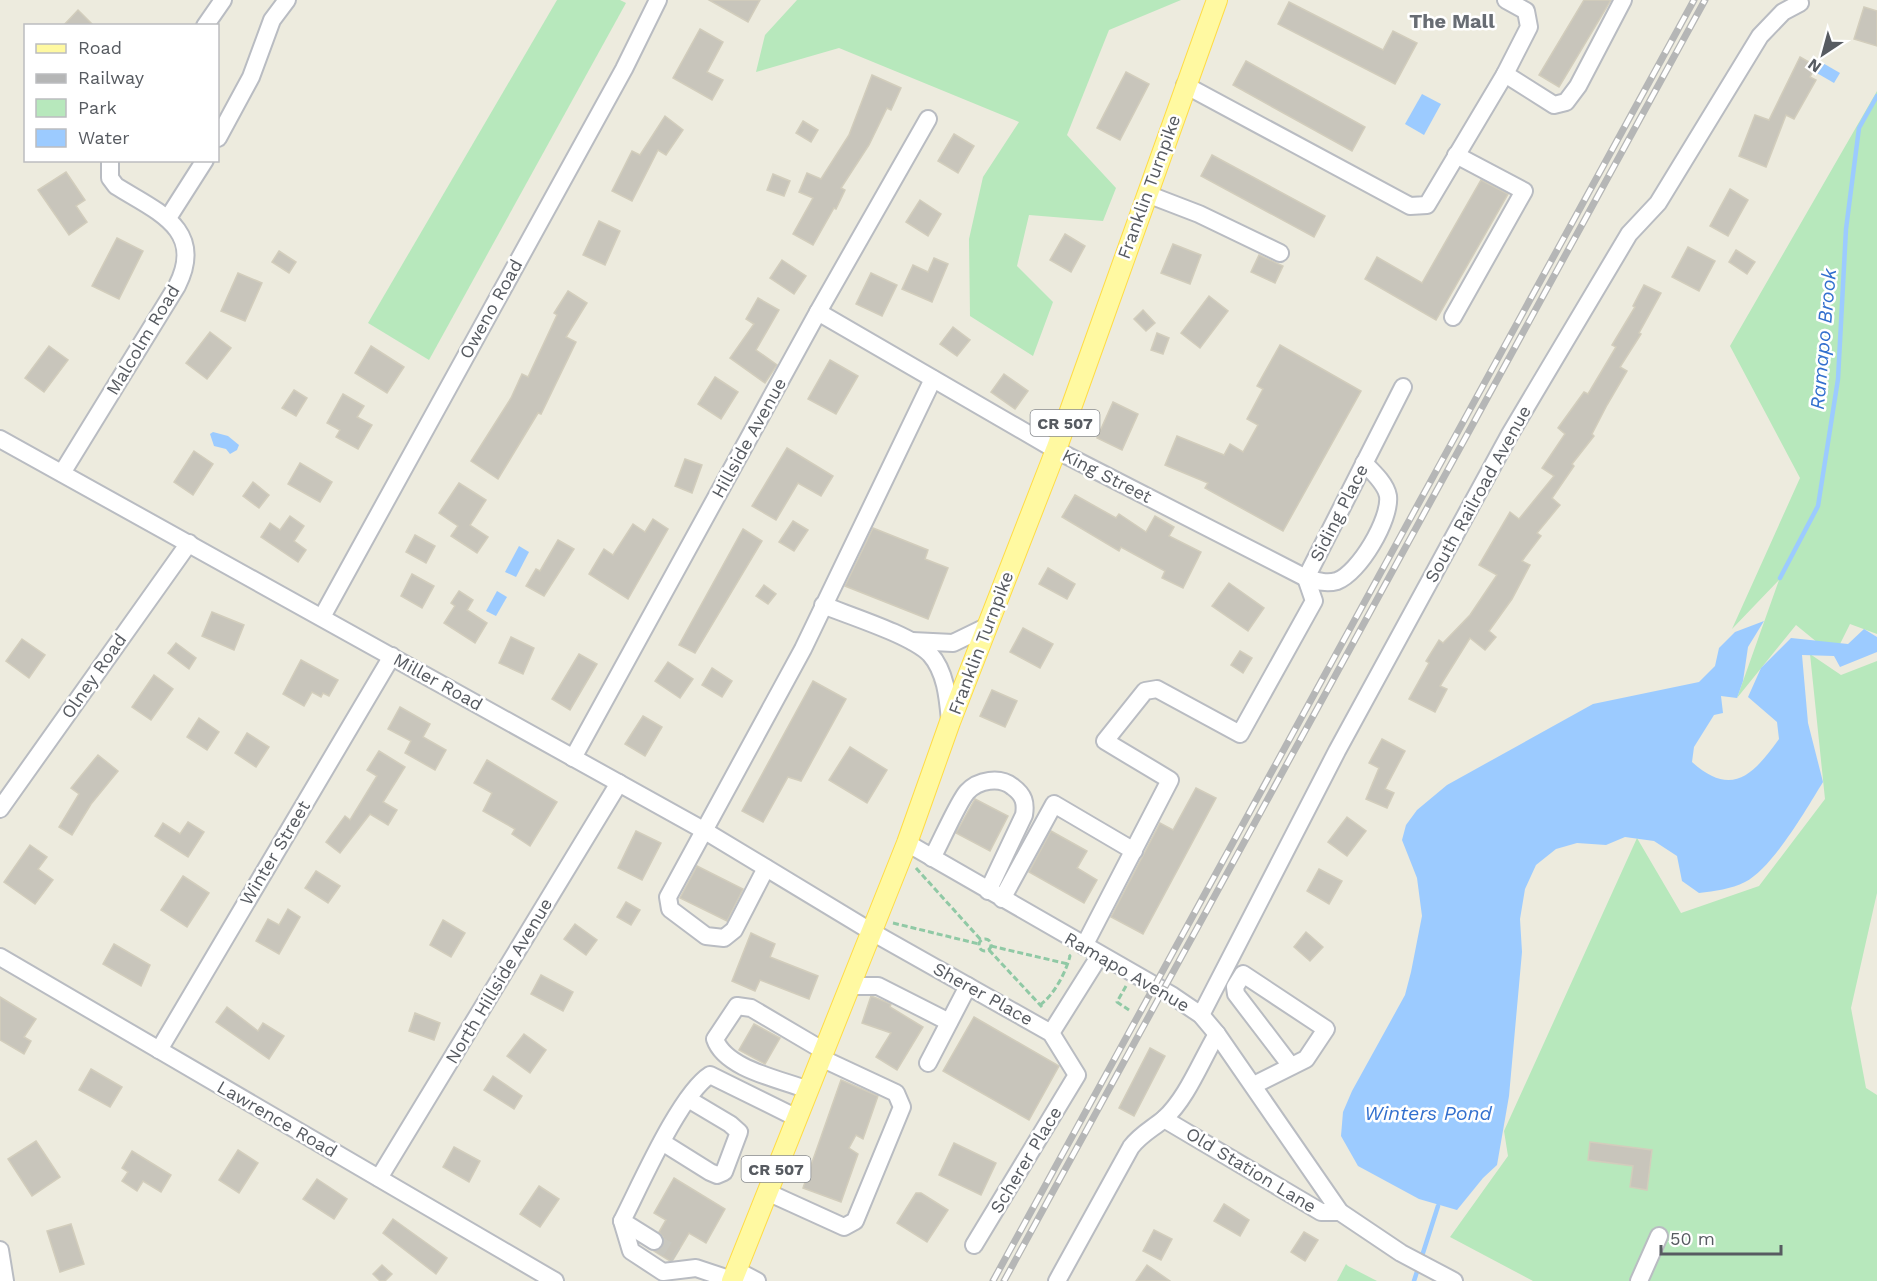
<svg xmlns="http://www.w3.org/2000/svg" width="1877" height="1281" viewBox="0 0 1877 1281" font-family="'Work Sans',sans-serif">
  <rect width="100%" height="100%" fill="#edebde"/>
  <!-- green -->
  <g fill="#b7e8bc">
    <polygon points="557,0 620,0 626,3 429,360 368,323"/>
    <polygon points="797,0 1181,0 1109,30 1067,135 1116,188 1103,221 1029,215 1017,266 1053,302 1033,356 970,316 969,239 983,177 1019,122 839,48 756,72 765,35"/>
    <polygon points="1877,91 1877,634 1850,624 1834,656 1796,625 1737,698 1779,580 1732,629 1800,478 1730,346"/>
    <polygon points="1810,654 1841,675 1877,661 1877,893 1851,1008 1866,1088 1877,1095 1877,1281 1533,1281 1450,1237 1508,1156 1504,1131 1637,838 1681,913 1759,886 1825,799"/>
    <polygon points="1346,1264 1348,1266 1377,1281 1337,1281"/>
  </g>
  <!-- water -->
  <g fill="#9ccbff">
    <polygon points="1821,62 1840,73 1834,83 1815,72"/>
    <polygon points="1422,94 1441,104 1424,135 1405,124"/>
    <polygon points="213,432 228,436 239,445 237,450 230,454 226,449 214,446 210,434"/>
    <polygon points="519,546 529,552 516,577 505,572"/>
    <polygon points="497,591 507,597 496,616 486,611"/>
    <path d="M1764,621L1748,647L1743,681L1737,698L1721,696L1723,713L1714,715L1694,747L1692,762C1732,798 1753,775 1779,739L1777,722L1748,697L1761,668L1791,638L1848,644L1864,629L1877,637V652L1840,667L1834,656L1802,655L1808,723L1823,782C1807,808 1772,869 1745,882C1731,889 1715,891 1699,893L1682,881L1677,856L1654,841L1625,837L1606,845L1577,843L1556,849L1536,865L1525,889L1520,919L1522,952L1509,1096L1497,1165L1483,1178L1457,1210L1419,1199L1358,1166L1341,1136L1343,1112L1352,1091L1405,995L1411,972L1422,916L1417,878L1402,840L1406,825L1417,810L1447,785L1593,704L1699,682L1715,666L1719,648L1735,632Z"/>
  </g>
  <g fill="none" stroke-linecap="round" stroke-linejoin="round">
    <!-- stream -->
    <g stroke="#9ccbff" stroke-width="4.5">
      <polyline points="1780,578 1818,506 1838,379 1846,229 1859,128 1877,96"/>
      <polyline points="1414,1281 1438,1206"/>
    </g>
  </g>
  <!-- building -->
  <g fill="#c8c5bb" stroke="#d2cdbc" stroke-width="1.5">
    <polygon points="709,0 760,0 748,22"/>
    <polygon points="1584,0 1611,0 1559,87 1539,75"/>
    <polygon points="1289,2 1383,50 1393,31 1417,43 1395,84 1278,24"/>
    <polygon points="1864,7 1877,11 1877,46 1854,39"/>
    <polygon points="78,10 94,26 63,26"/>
    <polygon points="700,29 723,42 707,72 723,80 712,100 673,78"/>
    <polygon points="1800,57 1816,66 1810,77 1816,80 1794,119 1786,115 1766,167 1739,156 1755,115 1769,120"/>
    <polygon points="1246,61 1365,127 1352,151 1233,85"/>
    <polygon points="1126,72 1149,84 1120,140 1097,128"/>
    <polygon points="872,75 901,88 891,110 887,108 869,145 841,188 845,190 836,209 834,208 813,245 793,234 813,198 799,192 807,173 821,179 849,135"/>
    <polygon points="665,116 683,130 666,155 658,150 632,201 612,191 632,151 640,155"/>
    <polygon points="803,121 818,130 811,142 796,133"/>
    <polygon points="954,134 974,146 958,173 938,161"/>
    <polygon points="1212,155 1325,216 1314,237 1201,176"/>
    <polygon points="66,172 85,200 76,206 87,222 69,235 38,190"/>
    <polygon points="773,174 790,181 784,196 767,190"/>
    <polygon points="1481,180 1508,194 1436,320 1365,279 1377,257 1422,283"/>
    <polygon points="1730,189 1748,200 1728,236 1710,226"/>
    <polygon points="920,200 941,214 928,236 906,222"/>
    <polygon points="599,221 620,231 605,265 583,255"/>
    <polygon points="1065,234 1085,246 1071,272 1050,260"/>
    <polygon points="117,238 143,251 119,299 92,286"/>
    <polygon points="1173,244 1201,255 1190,284 1161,273"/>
    <polygon points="1688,247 1715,261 1699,291 1672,277"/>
    <polygon points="1736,250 1755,262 1747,274 1729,262"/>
    <polygon points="279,251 296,262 289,273 272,262"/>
    <polygon points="1259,255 1283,266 1275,283 1251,272"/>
    <polygon points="934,258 948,264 932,302 902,289 913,265 928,272"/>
    <polygon points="782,260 806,276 794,294 770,278"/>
    <polygon points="238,273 262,283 245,321 221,311"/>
    <polygon points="871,273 897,285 882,316 856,304"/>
    <polygon points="1644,285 1661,293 1639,333 1641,334 1620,367 1627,371 1607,405 1592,434 1594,436 1572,464 1574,466 1552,498 1560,505 1537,533 1541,536 1522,561 1530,565 1512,599 1489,631 1496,637 1485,650 1470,638 1440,686 1447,689 1435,712 1409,699 1429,663 1426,661 1439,640 1443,643 1470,615 1497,575 1479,565 1510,512 1519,519 1554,476 1542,468 1565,434 1558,428 1584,392 1588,394 1616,347 1612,345 1635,307 1633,306"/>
    <polygon points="568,291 587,303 566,337 576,342 541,414 538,413 498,479 471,461 511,398 522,374 528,377 557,315 554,313"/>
    <polygon points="1209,296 1228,311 1200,348 1181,333"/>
    <polygon points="758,298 779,310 756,350 777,365 765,383 730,358 754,324 746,319"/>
    <polygon points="1143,310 1155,323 1146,331 1134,319"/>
    <polygon points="953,327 970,340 957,356 940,344"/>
    <polygon points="210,332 231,348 207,379 186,363"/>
    <polygon points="1157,333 1169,338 1163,354 1151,350"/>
    <polygon points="1280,345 1361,391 1283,531 1205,488 1208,483 1165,465 1177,436 1224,455 1230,444 1243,452 1258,425 1247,419 1263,389 1257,386"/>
    <polygon points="49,346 68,360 44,392 25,378"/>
    <polygon points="371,346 404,367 387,393 355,373"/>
    <polygon points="830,360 858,376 836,414 808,399"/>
    <polygon points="1004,374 1028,391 1015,409 991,392"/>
    <polygon points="715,377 738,392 721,419 698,404"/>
    <polygon points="294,390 307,398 296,416 282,408"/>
    <polygon points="343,394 364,406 357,417 372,425 358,449 336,437 340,430 327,423"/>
    <polygon points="1113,402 1138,414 1122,450 1097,438"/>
    <polygon points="787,448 833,476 821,496 798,483 776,520 752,506"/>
    <polygon points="194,451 213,464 193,495 174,482"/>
    <polygon points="685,459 702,465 692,493 675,486"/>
    <polygon points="300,463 332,482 320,502 288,484"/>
    <polygon points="253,482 269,495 259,508 243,496"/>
    <polygon points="459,483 486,500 470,525 488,537 477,553 451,536 458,526 439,513"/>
    <polygon points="1075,495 1116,518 1119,514 1146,532 1155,516 1174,527 1169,536 1201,552 1183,588 1162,578 1165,571 1121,547 1119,551 1062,517"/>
    <polygon points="290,516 304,526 294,541 306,550 298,562 261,537 270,523 280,530"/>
    <polygon points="653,519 668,529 628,599 589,574 604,549 613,555 633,524 645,532"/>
    <polygon points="793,521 808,530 794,551 779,542"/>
    <polygon points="873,528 928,550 925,559 948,568 928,619 845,586"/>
    <polygon points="743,529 762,541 695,653 679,645"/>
    <polygon points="415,535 435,546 426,563 406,552"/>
    <polygon points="558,540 574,549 544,596 526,586 536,569 540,571"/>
    <polygon points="1048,568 1075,584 1067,599 1039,584"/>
    <polygon points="412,574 434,586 422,608 401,596"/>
    <polygon points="1229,583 1264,608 1248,631 1212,606"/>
    <polygon points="764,585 776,594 768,604 756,596"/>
    <polygon points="459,591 473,600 467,610 487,623 475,643 444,623 455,606 451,603"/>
    <polygon points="212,612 244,625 234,650 202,636"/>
    <polygon points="1023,628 1053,644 1040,668 1010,652"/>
    <polygon points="511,637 534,648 523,674 499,663"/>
    <polygon points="22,639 45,655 29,678 6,661"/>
    <polygon points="176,643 196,658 189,669 168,653"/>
    <polygon points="1240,651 1252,658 1243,673 1231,665"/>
    <polygon points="579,654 597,664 570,710 552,699"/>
    <polygon points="301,660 338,680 329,696 323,693 321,697 312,692 304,706 283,694"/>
    <polygon points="668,662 693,679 680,698 655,681"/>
    <polygon points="712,668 732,681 722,697 702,685"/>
    <polygon points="154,675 173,689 151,720 132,707"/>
    <polygon points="813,681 846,699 801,781 788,777 763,822 742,811"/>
    <polygon points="992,690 1017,701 1005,727 980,716"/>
    <polygon points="400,707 430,724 423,737 446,750 435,770 405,753 411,741 388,729"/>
    <polygon points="643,716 662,727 645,756 625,744"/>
    <polygon points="199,718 219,732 207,750 187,737"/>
    <polygon points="247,733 269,747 256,767 235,753"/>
    <polygon points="1382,739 1405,751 1385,789 1394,793 1387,808 1366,799 1379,768 1369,763"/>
    <polygon points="850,747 887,770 867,803 829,780"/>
    <polygon points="379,751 405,767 383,802 397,810 388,825 370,814 340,853 326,842 345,816 350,820 377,776 367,770"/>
    <polygon points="98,755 118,771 91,804 72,835 59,827 79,794 71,788"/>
    <polygon points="487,760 557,802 530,846 512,834 515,829 483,811 492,793 474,783"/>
    <polygon points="1196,788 1216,798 1143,934 1111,917 1160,823 1173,830"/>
    <polygon points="975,799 1008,816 990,851 956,833"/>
    <polygon points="1347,817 1366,831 1347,856 1328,842"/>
    <polygon points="188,822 204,832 188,857 155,836 163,823 180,834"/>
    <polygon points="636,831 661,843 642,880 618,868"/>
    <polygon points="1051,831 1087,851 1077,868 1097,880 1084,903 1029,872"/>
    <polygon points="30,845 47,857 38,869 53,880 35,904 4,882"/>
    <polygon points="697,866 743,889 727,921 680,898"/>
    <polygon points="1319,869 1342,881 1329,904 1307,891"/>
    <polygon points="316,871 340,886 328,903 305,888"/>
    <polygon points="183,876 209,893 187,927 161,910"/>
    <polygon points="626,902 640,910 631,925 617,917"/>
    <polygon points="288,909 300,917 279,954 256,941 268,919 279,925"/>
    <polygon points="443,920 465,933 451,957 430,945"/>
    <polygon points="575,924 597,940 586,955 564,939"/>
    <polygon points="1306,932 1323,947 1310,961 1294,947"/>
    <polygon points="751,933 775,944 770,957 818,976 809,999 760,980 755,991 732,981"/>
    <polygon points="114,944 150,965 141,986 103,964"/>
    <polygon points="541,975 573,992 563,1011 531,994"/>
    <polygon points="871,996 891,1004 890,1007 923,1027 897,1070 876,1057 891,1033 862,1023"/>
    <polygon points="0,997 36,1019 24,1037 31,1041 24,1054 0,1040"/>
    <polygon points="227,1007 258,1031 263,1023 284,1036 269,1059 216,1022"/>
    <polygon points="415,1013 440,1023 434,1040 409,1031"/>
    <polygon points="974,1017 1059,1066 1029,1120 943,1071"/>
    <polygon points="754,1024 780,1038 765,1064 739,1050"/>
    <polygon points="524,1034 546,1050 530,1073 507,1056"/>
    <polygon points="1150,1048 1165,1056 1134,1116 1119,1108"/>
    <polygon points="91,1069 122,1087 110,1107 79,1090"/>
    <polygon points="493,1076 522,1096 514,1109 484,1090"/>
    <polygon points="841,1080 878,1096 863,1139 856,1135 849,1148 858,1154 841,1202 803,1188"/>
    <polygon points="36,1141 60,1177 32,1196 8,1159"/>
    <polygon points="1590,1142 1652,1150 1647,1190 1630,1187 1633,1166 1588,1160"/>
    <polygon points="954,1143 996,1163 981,1195 939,1175"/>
    <polygon points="454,1147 480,1161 469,1182 443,1167"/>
    <polygon points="238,1150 258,1163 239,1193 219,1180"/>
    <polygon points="132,1151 171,1175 161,1192 143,1181 137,1191 122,1181 128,1172 122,1168"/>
    <polygon points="674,1178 725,1209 706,1243 689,1233 673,1260 670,1261 654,1251 663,1246 663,1237 659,1232 666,1220 654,1213"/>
    <polygon points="317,1179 347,1199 334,1219 303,1199"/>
    <polygon points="539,1186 559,1199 540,1227 520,1214"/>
    <polygon points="916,1193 921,1193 948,1210 927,1242 897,1223"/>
    <polygon points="1224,1204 1249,1220 1240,1236 1214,1221"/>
    <polygon points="393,1219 447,1258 436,1274 383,1233"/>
    <polygon points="71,1224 84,1264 60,1272 47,1231"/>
    <polygon points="1154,1230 1172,1239 1161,1260 1143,1251"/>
    <polygon points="1304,1232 1318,1240 1305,1261 1291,1252"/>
    <polygon points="382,1265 392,1274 385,1281 380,1281 373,1274"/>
    <polygon points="1147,1265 1170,1281 1136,1281"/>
  </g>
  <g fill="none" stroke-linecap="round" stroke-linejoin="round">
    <!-- minor-tunnel -->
    <polyline stroke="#c8c7bf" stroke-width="16" stroke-dasharray="16 8" stroke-linecap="butt" points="654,1241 676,1255"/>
    <!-- minor casing -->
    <g stroke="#b9bcc2" stroke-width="20">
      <g id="minor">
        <polyline points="205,26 223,0"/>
        <polyline points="1505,74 1554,105 1566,102 1578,86 1623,0"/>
        <polyline points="1185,85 1410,206 1427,205 1505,74 1529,27 1526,11 1506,0"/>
        <polyline points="218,138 251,77 272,20 287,0"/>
        <polyline points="1147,194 1199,214 1280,253"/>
        <polyline points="168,218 205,160"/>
        <path d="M818,312L1056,450L1306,578C1317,581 1326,584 1337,581C1359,573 1391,519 1388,496C1386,484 1373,472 1364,463"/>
        <polyline points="1453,317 1524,191 1456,155"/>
        <polyline points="0,439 705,831 872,932 1051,1033 1077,1075 974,1245"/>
        <path d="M62,473L177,286C206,229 156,211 116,186L110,178V160"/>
        <path d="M823,605C850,616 911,635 930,654C946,672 948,699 950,721"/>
        <polyline points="322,617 624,69 658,0"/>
        <polyline points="912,641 953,643 988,626"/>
        <polyline points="573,758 818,312 928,119"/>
        <polyline points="0,809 189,543"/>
        <polyline points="907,843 1173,996 1201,1015 1217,1034 1340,1212 1401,1253 1454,1281"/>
        <path d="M932,858C940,844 958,802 967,792C978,780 1000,776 1013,787C1024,795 1026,803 1024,815L988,891"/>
        <polyline points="766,868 734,930 724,938 706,936 670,909 668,897 803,649 933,379"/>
        <polyline points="1002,899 1054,804 1134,851"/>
        <polyline points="1084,946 1170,780 1105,741 1145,691 1157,689 1240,734 1314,601 1306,578 1403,387"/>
        <polyline points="0,957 555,1281"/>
        <polyline points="850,986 878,986 949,1022"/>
        <polyline points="1201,1015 1337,751 1510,434 1629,234 1658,203 1760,36 1783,12 1800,3"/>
        <polyline points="1051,1033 1100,955"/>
        <polyline points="159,1050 392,656"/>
        <polyline points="928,1063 968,986"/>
        <polyline points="1254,1085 1306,1059 1326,1029 1243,974 1235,987 1236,994 1291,1066"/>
        <path d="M808,1090C780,1079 725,1069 715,1039L737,1006L751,1008L824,1051"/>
        <polyline points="1164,1119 1321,1212 1340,1212"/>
        <polyline points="662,1142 710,1172 717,1175 724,1172 739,1132 730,1124 688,1099"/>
        <polyline points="379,1178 619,783"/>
        <polyline points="767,1192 844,1227 855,1221 902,1107 896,1093 821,1058"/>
        <polyline points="622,1221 631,1251 663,1272 696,1268 732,1280"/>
        <path d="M654,1241L622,1221C640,1186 680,1094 710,1075L797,1118"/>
        <polyline points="0,1250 5,1281"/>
        <polyline points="736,1270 757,1281"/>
        <path d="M1057,1281L1131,1147C1141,1134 1152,1129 1164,1119C1187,1098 1201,1061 1217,1034"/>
        <polyline points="1639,1281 1659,1236"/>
      </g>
    </g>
    <!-- major casing -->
    <g stroke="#ffdc45" stroke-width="22">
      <polyline id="major" points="732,1281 907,843 950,722 1056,450 1217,0"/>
    </g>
    <!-- path -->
    <g stroke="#90c9a5" stroke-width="3" stroke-dasharray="6 3" stroke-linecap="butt">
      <polyline points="916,868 981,940"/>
      <polyline points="893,923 979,944"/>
      <circle cx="985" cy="945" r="6"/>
      <polyline points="991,946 1068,964"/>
      <polyline points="989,950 1042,1007"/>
      <polyline points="1126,986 1117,1002 1129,1010"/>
      <path d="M1040,1005C1054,995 1066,972 1070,956L1068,954"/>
    </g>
    <!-- minor -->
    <use href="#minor" stroke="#fff" stroke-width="16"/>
    <!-- major -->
    <use href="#major" stroke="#fff9a1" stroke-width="20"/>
    <!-- rail casing -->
    <g stroke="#b5b6b6" stroke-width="7">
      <g id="rail">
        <polyline points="993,1281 1694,0"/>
        <polyline points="1004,1281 1705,0"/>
      </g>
    </g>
    <!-- rail -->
    <use href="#rail" stroke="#fff" stroke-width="4.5" stroke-dasharray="14" stroke-linecap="butt"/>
  </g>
  <g text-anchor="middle" stroke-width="5" stroke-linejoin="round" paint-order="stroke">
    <!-- shield labels -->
    <g fill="#fff" stroke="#898c90" stroke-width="1.5">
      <rect x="1030.5" y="410" width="69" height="26" rx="4.5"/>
      <rect x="741.5" y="1156" width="69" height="26" rx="4.5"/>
    </g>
    <g font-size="16" font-weight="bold" fill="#575b61">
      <text x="1065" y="429">CR 507</text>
      <text x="776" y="1175">CR 507</text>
    </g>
    <!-- street labels -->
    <g font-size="18" fill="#575b61" stroke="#fff">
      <text transform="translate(1149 187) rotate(-70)" y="6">Franklin Turnpike</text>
      <text transform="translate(491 309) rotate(-61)" y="6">Oweno Road</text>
      <text transform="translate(143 340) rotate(-59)" y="6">Malcolm Road</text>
      <text transform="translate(749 438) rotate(-61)" y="6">Hillside Avenue</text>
      <text transform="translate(1107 476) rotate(27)" y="6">King Street</text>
      <text transform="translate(1478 494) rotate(-61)" y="6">South Railroad Avenue</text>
      <text transform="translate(1339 513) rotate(-63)" y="6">Siding Place</text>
      <text transform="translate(981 643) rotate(-69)" y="6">Franklin Turnpike</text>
      <text transform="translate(94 676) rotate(-55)" y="6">Olney Road</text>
      <text transform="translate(438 682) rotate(29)" y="6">Miller Road</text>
      <text transform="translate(275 853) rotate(-59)" y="6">Winter Street</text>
      <text transform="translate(1127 972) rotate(30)" y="6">Ramapo Avenue</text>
      <text transform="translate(499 981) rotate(-59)" y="6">North Hillside Avenue</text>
      <text transform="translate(983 994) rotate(29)" y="6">Sherer Place</text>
      <text transform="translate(277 1119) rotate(30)" y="6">Lawrence Road</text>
      <text transform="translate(1026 1160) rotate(-59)" y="6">Scherer Place</text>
      <text transform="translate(1251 1170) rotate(31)" y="6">Old Station Lane</text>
    </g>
    <!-- neighbourhood labels -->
    <g font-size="20" font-weight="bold" fill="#686d74" stroke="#fff">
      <text x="1452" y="28">The Mall</text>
    </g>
    <!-- water labels -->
    <g font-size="20" font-style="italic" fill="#3370ce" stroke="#fff">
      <text transform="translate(1823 339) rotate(-85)" y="7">Ramapo Brook</text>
      <text x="1428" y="1120">Winters Pond</text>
    </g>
  </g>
  <!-- legend -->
  <rect x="24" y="24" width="195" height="138" fill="#ffffff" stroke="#bcbdc0" stroke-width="1.5"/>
  <rect x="36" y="44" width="30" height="9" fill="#fff9a1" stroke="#bcbdc0" stroke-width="1.5"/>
  <text x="78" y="54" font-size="18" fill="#575b61">Road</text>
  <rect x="36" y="74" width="30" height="9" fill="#b5b6b6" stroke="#bcbdc0" stroke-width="1.5"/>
  <text x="78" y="84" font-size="18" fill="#575b61">Railway</text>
  <rect x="36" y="99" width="30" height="18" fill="#b7e8bc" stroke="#bcbdc0" stroke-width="1.5"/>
  <text x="78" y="114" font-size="18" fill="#575b61">Park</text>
  <rect x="36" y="129" width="30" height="18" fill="#9ccbff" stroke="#bcbdc0" stroke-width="1.5"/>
  <text x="78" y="144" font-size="18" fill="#575b61">Water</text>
  <!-- north arrow -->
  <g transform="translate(1823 54) rotate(216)" stroke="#ffffff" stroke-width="4.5" paint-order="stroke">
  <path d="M0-4.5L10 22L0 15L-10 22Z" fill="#575b61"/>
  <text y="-9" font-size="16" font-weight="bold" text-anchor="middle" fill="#575b61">N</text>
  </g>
  <!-- scale -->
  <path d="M1661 1245v9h120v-9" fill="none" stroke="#575b61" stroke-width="3"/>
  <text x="1670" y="1245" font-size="18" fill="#575b61" stroke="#ffffff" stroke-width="4.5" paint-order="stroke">50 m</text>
</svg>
